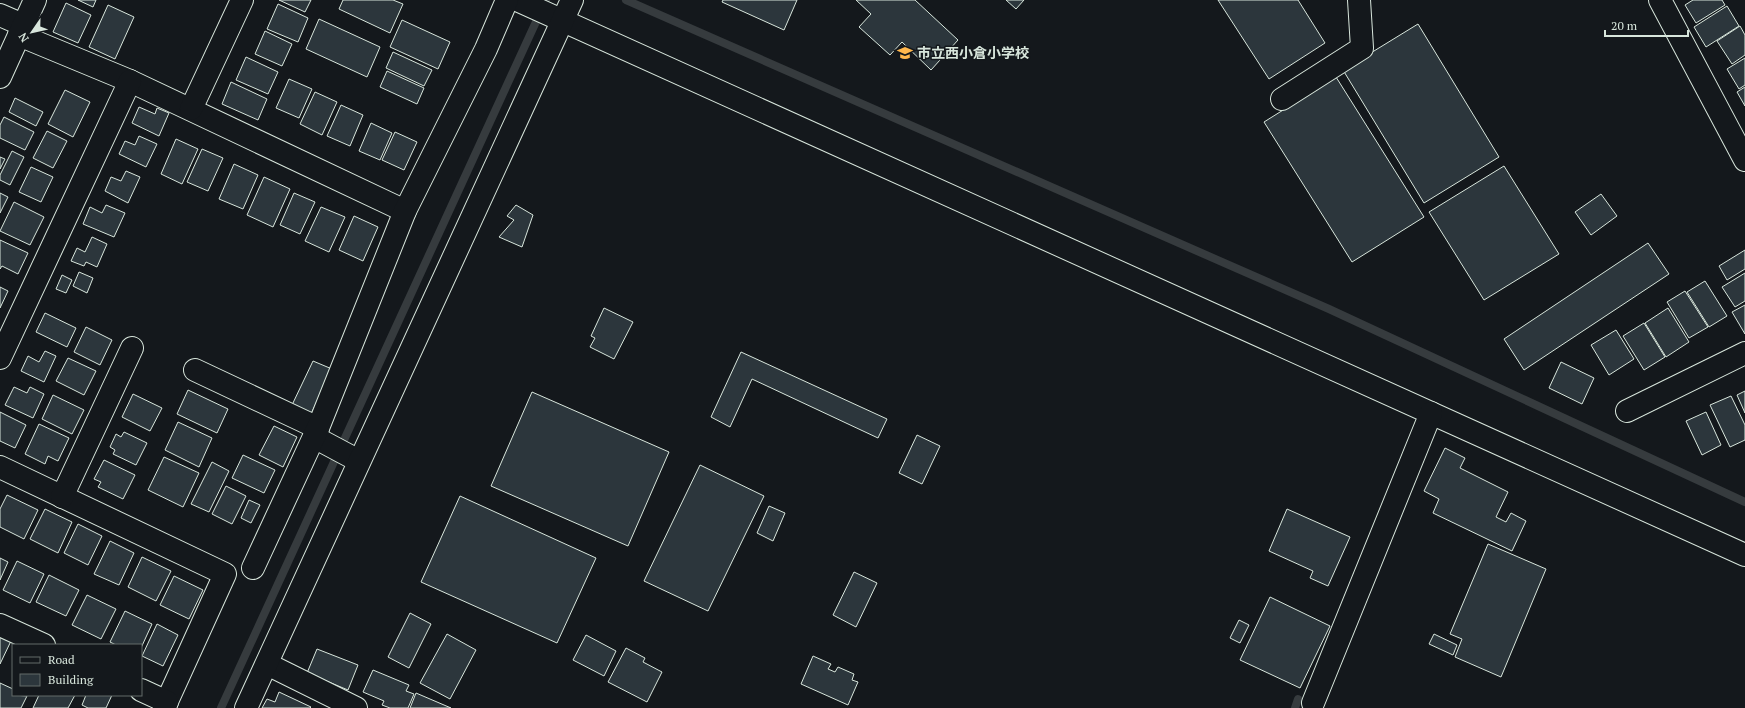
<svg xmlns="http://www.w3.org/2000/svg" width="1745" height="708" viewBox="0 0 1745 708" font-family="'PT Serif','Noto Sans JP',serif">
  <rect width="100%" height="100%" fill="#14181c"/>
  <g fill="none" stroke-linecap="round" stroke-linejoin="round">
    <!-- stream -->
    <g stroke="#363b3e" stroke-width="8">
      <polyline points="626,0 1329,309 1745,502"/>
      <polyline points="221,708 546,0"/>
      <polyline points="1295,708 1298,699"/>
    </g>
  </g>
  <!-- building -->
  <g fill="#2c363c" stroke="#d8e6dc">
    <polygon points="78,0 96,0 93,7"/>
    <polygon points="279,0 311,0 305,12"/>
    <polygon points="343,0 393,0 403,4 390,33 339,9"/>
    <polygon points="723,0 797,0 784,30 722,2"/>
    <polygon points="856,0 915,0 958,40 931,70 902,42 890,55 859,27 871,14"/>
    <polygon points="1006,0 1024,0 1016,9"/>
    <polygon points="1218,0 1298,0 1325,43 1269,79"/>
    <polygon points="1693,0 1722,0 1725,5 1696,23 1685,5"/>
    <polygon points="66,3 91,15 78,43 53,32"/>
    <polygon points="278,4 308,18 298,42 267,29"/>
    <polygon points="108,5 134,17 115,59 89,47"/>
    <polygon points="1727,6 1739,26 1706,47 1694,27"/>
    <polygon points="319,19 380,47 367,77 306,49"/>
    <polygon points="402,20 450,42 438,69 390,47"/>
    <polygon points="1418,24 1499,157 1424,203 1343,70"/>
    <polygon points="1740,26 1745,35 1745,55 1732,64 1717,41"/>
    <polygon points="265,31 292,44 282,66 255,54"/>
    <polygon points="393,52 432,70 424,86 386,68"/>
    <polygon points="246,57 278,72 268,94 236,80"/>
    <polygon points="1745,58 1745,85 1739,89 1727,69"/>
    <polygon points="387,71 424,88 417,104 380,87"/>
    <polygon points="1336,77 1424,217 1352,262 1264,122"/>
    <polygon points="289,79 312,89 299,118 276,108"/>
    <polygon points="231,82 267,99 258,120 222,104"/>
    <polygon points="1745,87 1745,106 1737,92"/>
    <polygon points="65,90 90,102 73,137 48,124"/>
    <polygon points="315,92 337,102 322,135 300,124"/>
    <polygon points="15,98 43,112 36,126 9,112"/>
    <polygon points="341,105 363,115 350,146 327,136"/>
    <polygon points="139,107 155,114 157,108 169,113 159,136 132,123"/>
    <polygon points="4,117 34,132 25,150 0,138 0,125"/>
    <polygon points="371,123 392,133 380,160 359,151"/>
    <polygon points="47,131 67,141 53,168 33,158"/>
    <polygon points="395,132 417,142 404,170 382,160"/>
    <polygon points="139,136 157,144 146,167 119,154 125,141 135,145"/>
    <polygon points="176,139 198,149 182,184 161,174"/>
    <polygon points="202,149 223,158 208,191 187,182"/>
    <polygon points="12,151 24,157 10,185 0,180 0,175"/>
    <polygon points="0,157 5,159 0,169"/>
    <polygon points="234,164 258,175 243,209 219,199"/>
    <polygon points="1504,166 1559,254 1484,300 1429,212"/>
    <polygon points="31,167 53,177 41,202 19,192"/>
    <polygon points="126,171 140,177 128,203 105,191 111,177 121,181"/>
    <polygon points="264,177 290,189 273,227 247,215"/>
    <polygon points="0,193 8,197 0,213"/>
    <polygon points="294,193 315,202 300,234 280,225"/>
    <polygon points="1601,194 1617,216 1591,235 1575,212"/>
    <polygon points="14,202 44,217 30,245 0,231"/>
    <polygon points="106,205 125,213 114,237 83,224 90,207 102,213"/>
    <polygon points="516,205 533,215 522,247 499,237 514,220 507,216"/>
    <polygon points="321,207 345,217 329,252 305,241"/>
    <polygon points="354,216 378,227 363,261 339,250"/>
    <polygon points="92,237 107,244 97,267 86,262 84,266 71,261 77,248 85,252"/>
    <polygon points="0,240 28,253 18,274 2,266 0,269"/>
    <polygon points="1648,243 1669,274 1524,370 1504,339"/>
    <polygon points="1745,250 1745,269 1727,280 1719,266"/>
    <polygon points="79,272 93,278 87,293 73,286"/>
    <polygon points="1745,273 1745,301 1735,307 1722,287"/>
    <polygon points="62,275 72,280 66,293 56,289"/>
    <polygon points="1705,281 1727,316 1709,327 1687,292"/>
    <polygon points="0,287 8,291 0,308"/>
    <polygon points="1685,291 1708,327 1689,338 1667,302"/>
    <polygon points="1745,305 1745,334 1732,312"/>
    <polygon points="604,308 633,322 614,359 590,347 595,338 591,336"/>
    <polygon points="1668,308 1689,342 1666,357 1645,323"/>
    <polygon points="45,313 76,328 67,347 36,332"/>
    <polygon points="1644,323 1665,357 1644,370 1623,336"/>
    <polygon points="86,327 112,340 100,365 74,352"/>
    <polygon points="1616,330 1634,359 1609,375 1591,345"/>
    <polygon points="45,351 56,356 44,382 21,371 28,356 39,362"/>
    <polygon points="741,352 887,419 878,438 752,379 730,427 711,417"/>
    <polygon points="68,358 96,371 84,395 56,381"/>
    <polygon points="313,361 332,369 311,414 292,405"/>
    <polygon points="1561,362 1594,378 1582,404 1549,388"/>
    <polygon points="14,387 27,393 30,387 44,394 33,418 5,405"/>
    <polygon points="188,390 228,409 217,433 177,414"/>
    <polygon points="1745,391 1745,413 1737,395"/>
    <polygon points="532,392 669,452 628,546 491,486"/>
    <polygon points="133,394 162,408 150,431 122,417"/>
    <polygon points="53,395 84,410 72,434 42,419"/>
    <polygon points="1731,396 1745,425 1745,440 1730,447 1710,405"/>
    <polygon points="0,412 26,425 15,448 0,441"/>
    <polygon points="1706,412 1721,445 1702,455 1686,421"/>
    <polygon points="178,422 212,438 199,467 165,450"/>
    <polygon points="39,424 69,438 58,461 48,456 45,464 25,454"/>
    <polygon points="274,426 297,437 283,467 259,455"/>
    <polygon points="124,432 147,443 136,465 113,454 115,450 110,447 116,434 121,437"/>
    <polygon points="917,435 940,446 922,484 899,473"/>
    <polygon points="1445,448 1465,458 1460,468 1508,492 1496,517 1506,522 1511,513 1526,521 1512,551 1433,513 1439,499 1424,491"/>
    <polygon points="243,455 275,470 264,493 232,478"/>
    <polygon points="164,457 199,473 183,507 148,490"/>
    <polygon points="104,460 135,475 123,499 98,487 101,482 94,479"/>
    <polygon points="212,462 229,471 209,512 191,504"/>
    <polygon points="700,465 764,496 708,611 644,581"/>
    <polygon points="226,486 246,496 232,524 212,514"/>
    <polygon points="7,495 38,510 24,539 0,527 0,509"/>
    <polygon points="460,496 596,558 557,643 421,582"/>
    <polygon points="249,500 260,505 251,523 241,518"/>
    <polygon points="769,506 785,513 773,541 757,533"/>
    <polygon points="45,509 72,522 58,553 30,539"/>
    <polygon points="1287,509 1350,537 1328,586 1310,578 1313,571 1269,551"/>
    <polygon points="78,524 102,536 88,565 64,553"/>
    <polygon points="110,541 134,553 119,585 94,574"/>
    <polygon points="1488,544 1546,569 1501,677 1455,657 1462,639 1450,634"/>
    <polygon points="142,557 171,571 156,601 128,587"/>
    <polygon points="0,558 8,562 0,580"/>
    <polygon points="17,561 44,574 30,603 3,590"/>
    <polygon points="854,572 877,583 856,627 833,615"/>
    <polygon points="49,575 79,590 66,616 36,602"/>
    <polygon points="174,576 203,590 189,619 160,605"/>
    <polygon points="87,595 116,609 101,639 72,625"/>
    <polygon points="1270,597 1330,626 1300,688 1240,660"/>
    <polygon points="125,611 152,624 141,648 141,645 116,645 110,642"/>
    <polygon points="410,613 431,624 409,668 388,657"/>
    <polygon points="1239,620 1249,625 1240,643 1230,638"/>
    <polygon points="157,624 178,635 163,666 142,656"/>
    <polygon points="447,634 476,650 450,699 420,683"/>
    <polygon points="1434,634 1457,645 1453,655 1429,644"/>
    <polygon points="0,635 11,641 0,664"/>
    <polygon points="586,635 616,651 604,676 573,660"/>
    <polygon points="626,648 645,658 643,662 662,672 647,702 608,682"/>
    <polygon points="317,649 358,665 348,690 307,673"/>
    <polygon points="813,656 831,664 828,669 835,672 838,667 854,674 852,680 858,682 848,705 801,684"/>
    <polygon points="373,670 409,685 406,691 414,694 408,708 390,708 382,705 384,701 363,692"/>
    <polygon points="0,683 13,689 13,695 27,696 21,708 0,708"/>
    <polygon points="279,692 311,707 310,708 262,708 267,699 275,702"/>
    <polygon points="416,693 451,708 410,708"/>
    <polygon points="39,695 75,695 68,708 33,708"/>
    <polygon points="86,695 112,695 106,708 88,708 82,705"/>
  </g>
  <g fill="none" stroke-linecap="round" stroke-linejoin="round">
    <!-- minor casing -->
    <g stroke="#d8e6dc" stroke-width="24">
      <g id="minor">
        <polyline points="517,0 1745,555"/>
        <polyline points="1660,0 1745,160"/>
        <polyline points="0,15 23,25"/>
        <polyline points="19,35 130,81 405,211"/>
        <polyline points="0,77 35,0"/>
        <polyline points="1282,99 1362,48 1359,0"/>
        <polyline points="191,109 242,0"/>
        <polyline points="0,358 130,81"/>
        <polyline points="195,370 318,428"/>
        <polyline points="1627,411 1745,353"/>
        <polyline points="314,437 359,461"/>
        <polyline points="0,467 225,574 164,708"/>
        <polyline points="62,497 132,348"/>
        <polyline points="253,568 318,428 405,211 486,49 507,0"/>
        <polyline points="0,625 44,645"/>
        <polyline points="267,664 356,708"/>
        <polyline points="141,690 167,702"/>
        <polyline points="1313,703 1431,413"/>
        <polyline points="246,708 572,0"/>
      </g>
    </g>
    <!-- minor -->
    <use href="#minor" stroke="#14181c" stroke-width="22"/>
  </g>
  <!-- icons -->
  <defs>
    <g id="school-bare" transform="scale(1.2)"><path d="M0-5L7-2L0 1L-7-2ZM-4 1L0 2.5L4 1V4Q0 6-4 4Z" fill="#ffb74d" stroke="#14181c" stroke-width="2.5" paint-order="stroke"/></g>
  </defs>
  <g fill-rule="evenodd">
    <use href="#school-bare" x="905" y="53"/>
  </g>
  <g text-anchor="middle" stroke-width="3" stroke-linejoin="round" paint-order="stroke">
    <!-- poi labels -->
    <g font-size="14" font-weight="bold" fill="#d8e6dc" stroke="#14181c" text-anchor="start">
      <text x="917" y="58">市立西小倉小学校</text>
    </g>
  </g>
  <!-- legend -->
  <rect x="12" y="644" width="130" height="52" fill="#14181c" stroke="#626a69"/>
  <rect x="20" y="657" width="20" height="6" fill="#14181c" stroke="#626a69"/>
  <text x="48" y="664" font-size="12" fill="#d8e6dc">Road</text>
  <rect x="20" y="674" width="20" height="12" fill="#2c363c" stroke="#626a69"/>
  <text x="48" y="684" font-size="12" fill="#d8e6dc">Building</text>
  <!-- north arrow -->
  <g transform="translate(32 32) rotate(236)" stroke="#14181c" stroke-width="3" paint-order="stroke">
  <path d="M0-3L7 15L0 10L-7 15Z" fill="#d8e6dc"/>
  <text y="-6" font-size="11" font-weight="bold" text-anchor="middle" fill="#d8e6dc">N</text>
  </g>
  <!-- scale -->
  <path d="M1605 30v6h83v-6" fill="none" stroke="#d8e6dc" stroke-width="2"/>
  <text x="1611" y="30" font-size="12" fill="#d8e6dc" stroke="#14181c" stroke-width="3" paint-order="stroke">20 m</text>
</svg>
